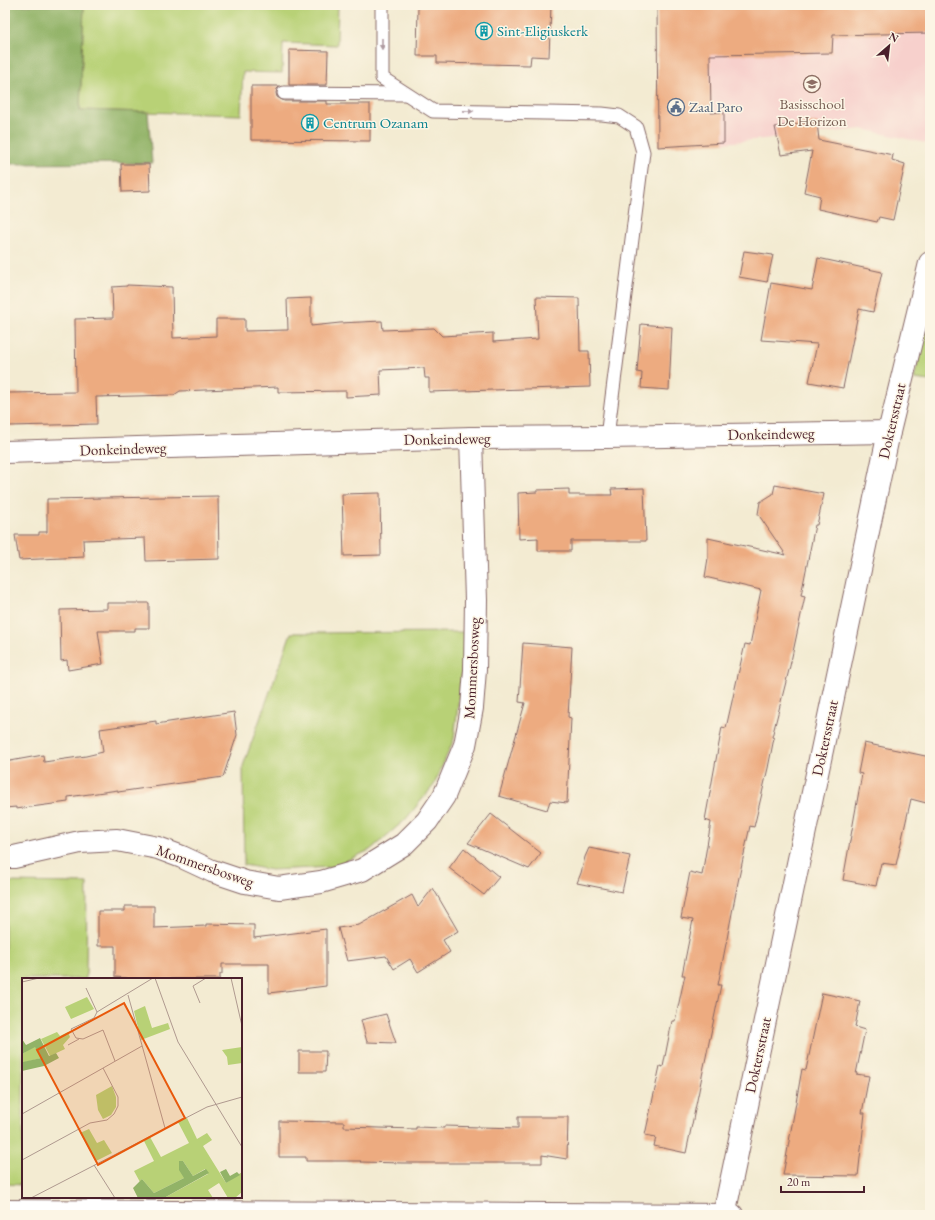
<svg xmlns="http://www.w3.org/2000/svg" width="935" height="1220" viewBox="0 0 935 1220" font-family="'EB Garamond',serif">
  <rect width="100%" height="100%" fill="#fcf5e5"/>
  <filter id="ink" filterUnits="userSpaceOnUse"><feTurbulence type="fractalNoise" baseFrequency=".025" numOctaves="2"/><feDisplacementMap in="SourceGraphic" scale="8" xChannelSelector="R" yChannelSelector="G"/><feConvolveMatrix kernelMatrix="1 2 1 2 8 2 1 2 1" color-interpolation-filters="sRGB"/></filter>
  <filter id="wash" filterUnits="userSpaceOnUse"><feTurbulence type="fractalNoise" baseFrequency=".012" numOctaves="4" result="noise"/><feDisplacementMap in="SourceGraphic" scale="16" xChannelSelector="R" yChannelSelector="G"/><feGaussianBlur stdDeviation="0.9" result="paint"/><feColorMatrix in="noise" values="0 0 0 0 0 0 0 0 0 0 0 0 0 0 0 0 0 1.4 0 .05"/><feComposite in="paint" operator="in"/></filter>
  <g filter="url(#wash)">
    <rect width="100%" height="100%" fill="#f3ebd2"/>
    <!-- built -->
    <polygon fill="#f7d0cc" points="930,5 930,144 862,129 724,143 724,112 696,113 701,55"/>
    <!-- green -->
    <g fill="#b8d176" stroke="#817850">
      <polygon points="84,5 338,5 337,45 283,43 282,73 243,72 241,115 80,110"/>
      <polygon points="930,311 930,381 914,379"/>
      <polygon points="465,632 464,654 454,739 434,785 405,820 370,850 332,867 271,870 244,865 243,766 291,633"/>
      <polygon points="5,882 87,883 86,979 23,979 23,1185 5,1184"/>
    </g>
    <!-- forest -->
    <polygon fill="#92b367" stroke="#6e6949" points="6,5 84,5 80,110 148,112 152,163 5,164"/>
    <g id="blocks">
      <!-- building -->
      <g fill="#edab80">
        <polygon points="426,5 551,5 549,57 531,56 530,65 437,63 437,56 417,56 418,6 426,6"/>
        <polygon points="657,5 930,5 930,33 833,35 832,53 710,55 711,113 724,112 724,143 658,147"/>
        <polygon points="289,50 328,51 327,85 289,85"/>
        <polygon points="251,86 280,86 277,89 276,93 277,97 284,101 327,101 327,104 370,104 370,141 251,140"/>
        <polygon points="817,122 819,140 893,155 892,160 905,164 893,220 879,217 877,222 818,209 820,196 804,192 812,151 781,155 775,127"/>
        <polygon points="121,164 149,164 150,191 122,192"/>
        <polygon points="744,251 773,255 767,282 739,277"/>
        <polygon points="818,258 882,272 873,312 859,309 843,388 809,382 817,344 761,340 771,283 812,290"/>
        <polygon points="127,285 172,287 173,338 216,336 216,319 245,319 245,331 288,330 287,299 311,298 311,326 340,323 382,321 383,330 434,328 442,336 493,333 493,342 538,339 536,297 579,298 580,351 589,351 590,387 429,392 429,378 425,378 424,368 380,370 381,395 346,397 346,391 278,392 278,387 180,391 174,395 96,397 97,424 9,426 8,393 76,392 75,319 113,318 112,287 127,286"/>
        <polygon points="641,324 672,327 669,390 641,388 642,373 637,372"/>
        <polygon points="775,485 824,494 817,525 815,525 801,595 805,596 790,666 772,737 774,738 768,768 754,827 750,826 738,882 718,985 721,985 686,1153 654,1146 656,1137 645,1135 660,1066 663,1067 672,1021 675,1021 685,975 682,975 693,920 681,918 690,872 702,875 711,822 705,820 722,727 726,728 745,644 750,645 761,590 705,577 708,558 708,538 786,555 758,514 760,502 773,494"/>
        <polygon points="644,488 646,541 571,541 571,551 538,551 538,538 519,539 518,493 537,492 537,490 569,489 569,495 612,495 611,489"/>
        <polygon points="380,493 381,555 344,556 342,494"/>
        <polygon points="218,496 219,559 146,561 145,538 83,540 84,557 19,560 15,535 39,535 39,532 47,532 47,499"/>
        <polygon points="107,603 149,603 149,628 135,628 135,631 98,631 103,664 68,670 67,660 61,661 60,610 107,609"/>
        <polygon points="523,643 572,647 568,717 571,718 567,803 550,801 547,810 499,796 525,703 519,702"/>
        <polygon points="234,712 237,735 223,777 118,792 118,790 68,797 68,802 16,809 16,807 5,808 5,762 43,755 44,762 86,756 103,752 100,729 156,721 156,724"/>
        <polygon points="864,743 930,757 930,804 911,799 896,865 881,863 876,886 843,880 862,774 858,773"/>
        <polygon points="491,814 541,853 529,869 468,843"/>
        <polygon points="464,848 499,877 484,895 449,868"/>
        <polygon points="589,848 630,856 622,892 577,883 581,873 585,857"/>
        <polygon points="433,888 458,931 443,940 450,952 418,972 410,959 394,969 386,956 347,961 338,928 359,925 412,895 418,907"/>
        <polygon points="125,906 154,906 154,928 206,926 206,924 254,925 254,938 326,929 326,986 269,993 269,964 222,964 222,974 220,974 220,979 127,979 127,978 115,977 115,946 98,946 98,911 125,911"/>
        <polygon points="822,993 860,1001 855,1027 865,1030 856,1074 869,1076 862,1113 865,1113 858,1176 783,1175 802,1069 806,1070"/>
        <polygon points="386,1014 396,1043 367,1042 361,1020"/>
        <polygon points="299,1051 326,1051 325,1072 299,1072"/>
        <polygon points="518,1117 568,1117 567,1159 542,1155 542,1163 403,1163 360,1162 361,1161 306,1161 306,1157 279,1157 279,1121 344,1122 344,1127 416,1129 416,1127 444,1128 444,1126 518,1128"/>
      </g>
    </g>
  </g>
  <g filter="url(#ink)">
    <use href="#blocks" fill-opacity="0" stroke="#856665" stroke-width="1"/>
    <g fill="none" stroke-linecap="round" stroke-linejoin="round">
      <!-- lane casing -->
      <g stroke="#856665" stroke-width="15">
        <g id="lane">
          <polyline points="382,5 382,78 433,111 602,114 619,116 636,127 643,152 607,437"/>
          <polyline points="284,93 406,94"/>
        </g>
      </g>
      <!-- street casing -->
      <g stroke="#856665" stroke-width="24">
        <g id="street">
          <polyline points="5,452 471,438 607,437 889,432"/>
          <polyline points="5,857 14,857 80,842 117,840 158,848 182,857 212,871 245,882 279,888 321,882 362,870 404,844 427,821 444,796 465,745 472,708 475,670 476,600 471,438"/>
          <polyline points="5,1211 732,1215"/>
          <polyline points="724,1215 889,432 930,263"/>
        </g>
      </g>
      <!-- lane -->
      <use href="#lane" stroke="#fff" stroke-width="13"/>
      <!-- street -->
      <use href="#street" stroke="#fff" stroke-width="22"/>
    </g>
    <!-- one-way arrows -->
    <defs><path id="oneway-solid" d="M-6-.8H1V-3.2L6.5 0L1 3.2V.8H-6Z"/></defs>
    <g fill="#ae9aa0">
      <use href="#oneway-solid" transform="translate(382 44) rotate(90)"/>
      <use href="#oneway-solid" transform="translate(468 111) rotate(1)"/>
    </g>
  </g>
  <!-- icons -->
  <defs>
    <g id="building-ring" transform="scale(0.9)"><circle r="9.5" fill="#fcf5e5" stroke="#0f9aa8" stroke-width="1.5"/><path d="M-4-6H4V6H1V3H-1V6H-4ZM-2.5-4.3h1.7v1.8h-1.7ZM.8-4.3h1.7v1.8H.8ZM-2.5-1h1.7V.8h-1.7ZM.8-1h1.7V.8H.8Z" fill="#0f9aa8"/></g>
    <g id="school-ring" transform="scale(0.9)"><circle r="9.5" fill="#fcf5e5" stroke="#8d6e63" stroke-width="1.5"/><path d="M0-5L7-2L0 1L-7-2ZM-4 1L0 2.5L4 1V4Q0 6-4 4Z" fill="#8d6e63"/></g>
    <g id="civic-ring" transform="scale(0.9)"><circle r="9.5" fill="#fcf5e5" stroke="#5c6f8a" stroke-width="1.5"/><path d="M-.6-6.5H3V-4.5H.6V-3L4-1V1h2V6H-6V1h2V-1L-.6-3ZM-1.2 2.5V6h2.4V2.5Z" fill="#5c6f8a"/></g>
  </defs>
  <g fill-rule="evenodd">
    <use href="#building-ring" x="484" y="31"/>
    <use href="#school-ring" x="812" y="84"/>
    <use href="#civic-ring" x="676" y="107"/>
    <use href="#building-ring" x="310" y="123"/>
  </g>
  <g text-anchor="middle" stroke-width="3" stroke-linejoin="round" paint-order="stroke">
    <!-- culture labels -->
    <g font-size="15" fill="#0d838f" stroke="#fcf5e5" text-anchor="start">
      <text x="497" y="36">Sint-Eligiuskerk</text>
      <text x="323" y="128">Centrum Ozanam</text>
    </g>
    <!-- education labels -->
    <g font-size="15" fill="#785e54" stroke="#fcf5e5">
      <text x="812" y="109">Basisschool<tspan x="812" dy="17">De Horizon</tspan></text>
    </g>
    <!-- service labels -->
    <g font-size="15" fill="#4e5e75" stroke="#fcf5e5" text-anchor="start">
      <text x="689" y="112">Zaal Paro</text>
    </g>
    <!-- street labels -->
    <g font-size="15" fill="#4a1f2b" stroke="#fcf5e5">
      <text transform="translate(892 421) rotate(-77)" y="5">Doktersstraat</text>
      <text transform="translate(771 434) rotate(-1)" y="5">Donkeindeweg</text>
      <text transform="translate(447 439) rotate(-1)" y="5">Donkeindeweg</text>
      <text transform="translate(123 449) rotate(-2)" y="5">Donkeindeweg</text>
      <text transform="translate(472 668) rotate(-87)" y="5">Mommersbosweg</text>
      <text transform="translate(825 738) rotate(-78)" y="5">Doktersstraat</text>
      <text transform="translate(205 866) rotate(19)" y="5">Mommersbosweg</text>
      <text transform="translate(758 1055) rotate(-78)" y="5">Doktersstraat</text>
    </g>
  </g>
  <!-- overview -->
  <g transform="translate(22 978)">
    <rect width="220" height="220" fill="#f3ebd2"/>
    <path d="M65,19L72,31L49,41L43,29ZM123,28L130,50L146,45L148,51L119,62L112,33ZM35,54L38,58L46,54L48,59L41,67L43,71L28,78L19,61ZM13,68L19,80L0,85V76ZM220,69V85L206,87L205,79L200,72ZM90,108L94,119V129L89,137L81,141L76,132L74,117ZM165,140L175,161L185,155L190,162L181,168L204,205L220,194V214L213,220H206L197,205L186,212L191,220H142L186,196L183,191L171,198L161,183L162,200L132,215L120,201L118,204L112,193L132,183L122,163L128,159L139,179L167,165L156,144ZM67,151L75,165L82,162L90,175L74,183L58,155Z" fill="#b8d176"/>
    <path d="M18,60L27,78L34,75L37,80L22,88L0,93L1,84L19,80L13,69L0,76V61L4,67ZM157,183H161L171,198L184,191L187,195L142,220H116L111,210L120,201L132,215L162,200L157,192ZM204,191L208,198L215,194L218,197L204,205L198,194Z" fill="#92b367"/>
    <path fill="none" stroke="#af998f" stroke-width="1" d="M133,0L156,64L220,169M209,0L220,48M0,4L17,0M64,10L75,34M106,17L143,150M178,25L171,8L184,0M75,34L72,40L49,51L54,60L61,61L81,52L93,83M75,34L131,0M46,67L57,61M0,136L120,68M0,182L68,145L85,142L92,136L96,128V119L81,90M72,187L93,220M9,220L185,129L220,119"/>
    <path fill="#e8590c" fill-opacity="0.15" stroke="#e8590c" stroke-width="2" d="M102,25L163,140L76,187L15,72Z"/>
    <rect width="220" height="220" fill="none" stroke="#4a1f2b" stroke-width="2"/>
  </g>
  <!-- margin -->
  <rect width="935" height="1220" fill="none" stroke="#fcf5e5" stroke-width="20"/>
  <!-- north arrow -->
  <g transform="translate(889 46) rotate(28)" stroke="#fcf5e5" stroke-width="3" paint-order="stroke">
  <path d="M0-3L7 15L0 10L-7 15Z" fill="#4a1f2b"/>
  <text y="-6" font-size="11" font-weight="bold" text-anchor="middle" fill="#4a1f2b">N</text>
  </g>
  <!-- scale -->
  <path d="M781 1186v6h83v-6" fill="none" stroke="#4a1f2b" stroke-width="2"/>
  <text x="787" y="1186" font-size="12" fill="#4a1f2b" stroke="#fcf5e5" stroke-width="3" paint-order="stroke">20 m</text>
</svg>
